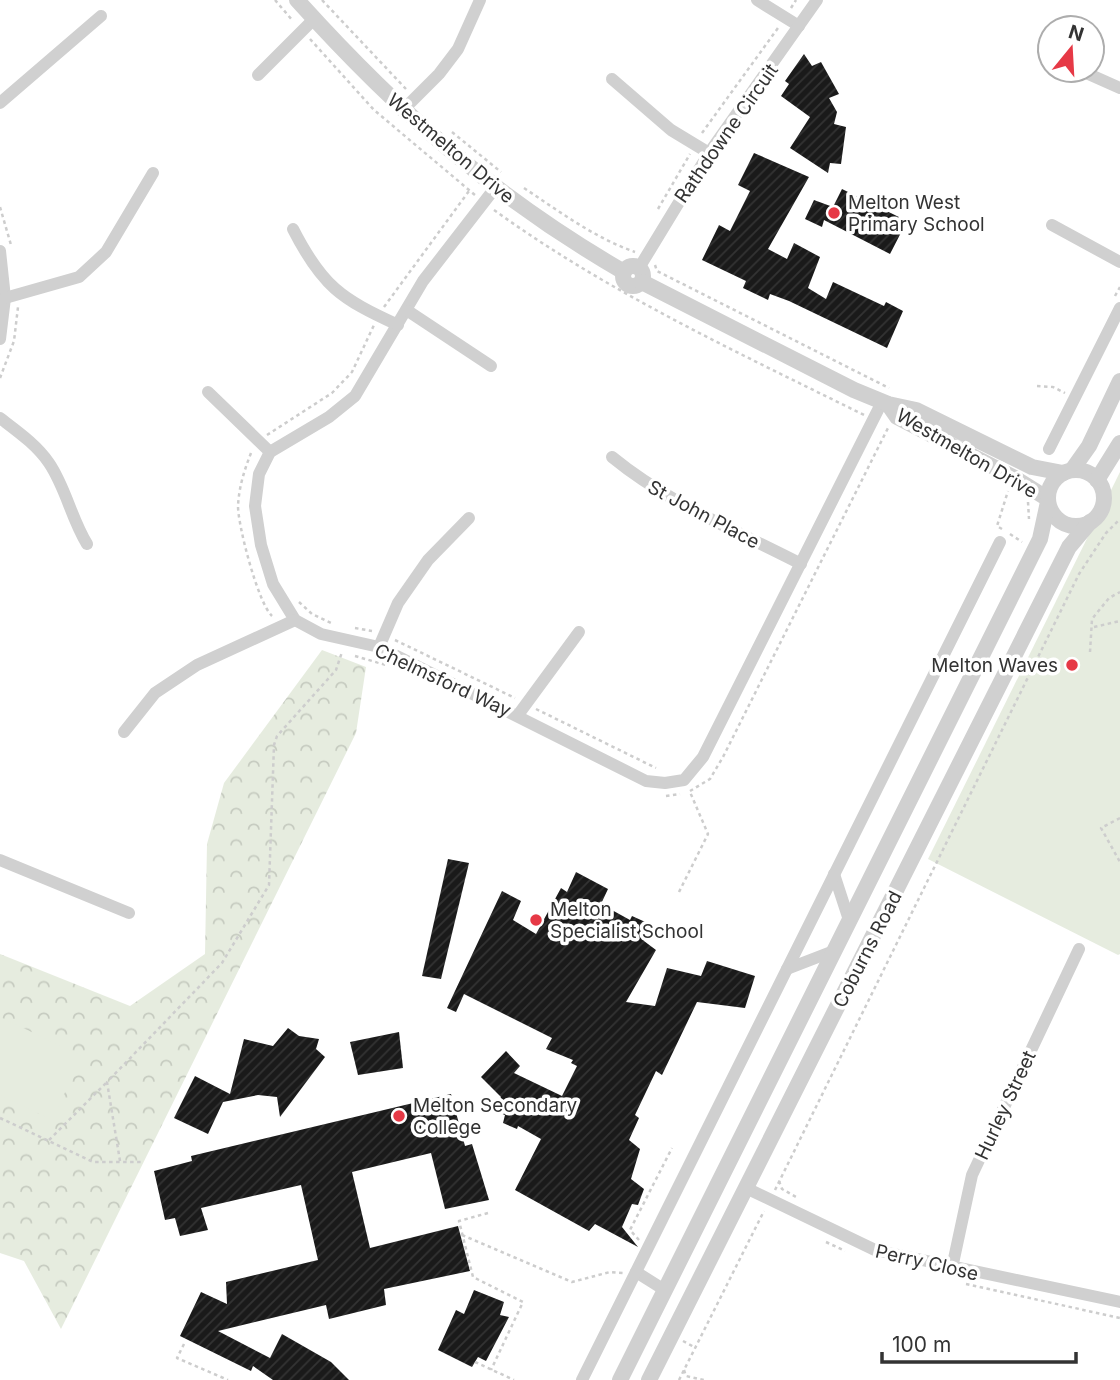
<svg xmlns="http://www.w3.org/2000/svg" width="1120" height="1380" viewBox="0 0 1120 1380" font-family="Inter,sans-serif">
  <defs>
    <pattern id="forest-crowns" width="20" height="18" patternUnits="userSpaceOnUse" patternTransform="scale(1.75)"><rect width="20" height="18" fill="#e6ecdf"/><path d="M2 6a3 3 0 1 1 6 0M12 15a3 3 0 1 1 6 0" fill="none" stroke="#c6cbc0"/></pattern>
    <pattern id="building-hatch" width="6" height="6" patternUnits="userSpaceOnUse" patternTransform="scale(1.75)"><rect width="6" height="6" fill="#1a1a1a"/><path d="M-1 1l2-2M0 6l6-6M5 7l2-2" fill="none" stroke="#333"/></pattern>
  </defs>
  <rect width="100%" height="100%" fill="#fff"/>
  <!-- forest -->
  <polygon fill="url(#forest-crowns)" points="322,650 366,667 356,733 61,1329 24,1261 0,1253 0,954 130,1006 205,954 207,844 224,783"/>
  <!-- garden -->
  <g fill="#e6ecdf">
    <polygon points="1120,472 1120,954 1118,955 928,859"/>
    <polygon points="0,1017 82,1056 52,1120 0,1095"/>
  </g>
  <!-- building -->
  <g fill="url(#building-hatch)">
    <polygon points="804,54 812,66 821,62 839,94 829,98 837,112 834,124 846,127 841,164 830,163 828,173 790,148 810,117 781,96 789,84 785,81"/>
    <polygon points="754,153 809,177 768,249 787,259 794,243 820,257 808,288 826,299 833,282 884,306 886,302 903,311 887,348 789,301 770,294 768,300 743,288 746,281 702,260 719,225 730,231 750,191 738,185"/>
    <polygon points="842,189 907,221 890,254 824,220 822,227 805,219 814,200 833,207"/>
    <polygon points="448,859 469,863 441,979 422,976"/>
    <polygon points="576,872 608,889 601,904 630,920 632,916 652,925 644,941 656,950 626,1002 655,1006 667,968 701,976 707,961 755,976 745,1008 697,1002 662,1075 656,1071 635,1115 639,1118 629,1140 640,1149 631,1179 644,1189 638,1205 632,1204 622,1227 638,1247 595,1224 589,1231 515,1190 541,1139 518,1126 517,1129 503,1123 505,1115 494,1111 501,1097 481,1077 506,1051 520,1066 514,1073 562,1096 577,1066 571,1063 573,1060 546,1049 552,1038 464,994 456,1012 447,1008 502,891 521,901 513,920 536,934 561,888 567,892"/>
    <polygon points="288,1028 299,1036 319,1039 316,1049 325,1057 280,1117 277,1097 258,1095 223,1102 208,1134 174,1118 195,1076 230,1094 244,1039 273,1046"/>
    <polygon points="399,1032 403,1068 358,1075 350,1042"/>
    <polygon points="451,1094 465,1146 472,1144 489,1200 445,1209 431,1153 352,1172 370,1248 458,1226 470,1271 384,1289 386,1305 329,1319 326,1305 218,1331 270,1358 282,1334 331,1362 349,1380 273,1380 253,1366 251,1371 180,1336 201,1292 227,1304 226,1282 318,1260 301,1185 201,1208 208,1230 180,1236 175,1218 165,1220 154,1171 192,1161 191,1156"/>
    <polygon points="474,1290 504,1302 500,1315 509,1317 486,1361 478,1357 472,1367 438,1350 456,1310 464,1314"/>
  </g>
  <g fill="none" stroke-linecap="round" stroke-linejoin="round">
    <!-- path -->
    <g stroke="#cdcdcd" stroke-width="2.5" stroke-dasharray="3.5 3.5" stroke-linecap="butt">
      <polyline points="275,0 293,21"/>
      <polyline points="322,0 406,89"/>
      <polyline points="791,8 796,0"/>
      <polyline points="310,39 374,110 475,195"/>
      <polyline points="452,132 501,172"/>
      <polyline points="702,133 778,28"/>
      <path d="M524,188C560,212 595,238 635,252"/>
      <polyline points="0,207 11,245"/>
      <polyline points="658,209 690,154"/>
      <path d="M494,210C609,293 737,352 864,415"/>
      <polyline points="655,265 657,271 889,388"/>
      <polyline points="1115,296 1120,287"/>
      <polyline points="384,307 469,191"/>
      <polyline points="0,378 14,341 18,307"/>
      <polyline points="1037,386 1053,387 1065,393"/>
      <polyline points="267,435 332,393 352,372 374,325"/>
      <path d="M251,453C244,471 239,487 238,506C238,526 258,603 272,616"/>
      <polyline points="1028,502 1029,519"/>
      <polyline points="1002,529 997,526 1008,491"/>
      <polyline points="1010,534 1022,542"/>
      <polyline points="299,602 312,614 331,623"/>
      <polyline points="1094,627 1120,621"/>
      <polyline points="355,628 372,631"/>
      <polyline points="395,640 515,698"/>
      <polyline points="1090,652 1092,619 1109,598 1120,592"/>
      <polyline points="355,656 386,665"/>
      <polyline points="536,709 656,768"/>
      <polyline points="690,791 710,779 723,757 888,428"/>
      <polyline points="666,796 680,794"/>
      <polyline points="1120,818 1101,828 1120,862"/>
      <polyline points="679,892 708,834 690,792"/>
      <polyline points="0,1118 93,1162 144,1162"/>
      <polyline points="49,1140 106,1083"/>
      <polyline points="120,1161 107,1082 222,963 269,885 274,745 277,736 336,670 342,652"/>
      <polyline points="779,1181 782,1189 796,1197"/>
      <polyline points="775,1190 1079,574 1106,533 1120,519"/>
      <polyline points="488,1213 459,1221 473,1277 523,1302 491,1370"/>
      <polyline points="462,1235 572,1282 610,1272 623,1273"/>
      <polyline points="639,1240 630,1230 672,1148"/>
      <polyline points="826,1242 845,1251"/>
      <polyline points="966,1284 1120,1318"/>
      <polyline points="683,1341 696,1348"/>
      <polyline points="184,1344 177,1358 228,1380"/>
      <polyline points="475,1362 514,1380"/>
      <polyline points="684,1370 686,1376 704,1380"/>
      <polyline points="679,1380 764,1211"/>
    </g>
    <!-- minor -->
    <g stroke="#d0d0d0" stroke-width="12">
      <polyline points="757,0 799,26"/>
      <polyline points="1084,72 1120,88"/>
      <polyline points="258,75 314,19"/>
      <polyline points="612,79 671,130 709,153"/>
      <polyline points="0,103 101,16"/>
      <polyline points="402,111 439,74 458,49 480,0"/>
      <polyline points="495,188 423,281 355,396 329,417 270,452 259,474 255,506 261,545 273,584 295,620 321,634 379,647 646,781 665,783 684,780 703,757 882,402"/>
      <polyline points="1052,225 1120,262"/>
      <path d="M293,229C322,286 341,299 398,325"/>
      <polyline points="0,251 5,298 0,339"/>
      <polyline points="639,268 709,153 817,0"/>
      <polyline points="5,298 79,277 106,252 153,173"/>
      <polyline points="408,311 491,366"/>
      <polyline points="208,392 270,452"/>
      <path d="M0,418C17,431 37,445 49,463C66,488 71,518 87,544"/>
      <polyline points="1049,449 1120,308"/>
      <path d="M612,457C668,503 737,531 801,564"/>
      <polyline points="379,647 398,603 428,560 469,518"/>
      <polyline points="518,715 579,632"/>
      <polyline points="124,732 155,693 197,665 295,620"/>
      <polyline points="0,860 129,913"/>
      <polyline points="834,874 848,917"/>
      <polyline points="787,969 831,952"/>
      <polyline points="746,1188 875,1250 1120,1302"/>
      <polyline points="952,1268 972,1175 1079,949"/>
      <polyline points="636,1272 663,1289"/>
      <polyline points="582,1380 1000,542"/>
    </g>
    <!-- tertiary -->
    <g stroke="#d0d0d0" stroke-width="16">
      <path d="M297,0C397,111 494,197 624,272"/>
      <circle cx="633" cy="276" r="10"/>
      <polyline points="642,282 854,390 888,404 916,410 1032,467 1063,473"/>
      <polyline points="888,404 897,417 1013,477 1048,499"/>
      <polyline points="1072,470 1089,446 1120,381"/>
      <circle cx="1076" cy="498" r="28"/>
      <polyline points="1097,480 1120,443"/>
      <polyline points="620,1380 1040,539 1048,502"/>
      <polyline points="649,1380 1069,547 1090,522"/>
    </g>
  </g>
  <!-- markers -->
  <g fill="#e63946" stroke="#fff" stroke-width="2.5">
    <circle cx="834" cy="213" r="7"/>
    <circle cx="1072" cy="665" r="7"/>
    <circle cx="536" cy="920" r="7"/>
    <circle cx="399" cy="1116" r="7"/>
  </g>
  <g text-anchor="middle" stroke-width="7" stroke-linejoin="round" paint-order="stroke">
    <!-- street labels -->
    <g font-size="19" fill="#333" stroke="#fff">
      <text transform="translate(726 133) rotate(-55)" y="7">Rathdowne Circuit</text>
      <text transform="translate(451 148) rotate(40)" y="7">Westmelton Drive</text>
      <text transform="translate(967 453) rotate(30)" y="7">Westmelton Drive</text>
      <text transform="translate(704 514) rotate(28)" y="7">St John Place</text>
      <text transform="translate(443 680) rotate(25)" y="7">Chelmsford Way</text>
      <text transform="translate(867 949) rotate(-63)" y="7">Coburns Road</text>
      <text transform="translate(1005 1105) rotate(-65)" y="7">Hurley Street</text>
      <text transform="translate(927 1262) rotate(13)" y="7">Perry Close</text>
    </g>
    <!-- poi labels -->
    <g font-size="19" fill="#333" stroke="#fff" text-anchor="start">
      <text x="848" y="209">Melton West<tspan x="848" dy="22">Primary School</tspan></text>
      <text x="1058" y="672" text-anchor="end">Melton Waves</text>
      <text x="550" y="916">Melton<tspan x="550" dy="22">Specialist School</tspan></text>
      <text x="413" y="1112">Melton Secondary<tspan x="413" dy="22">College</tspan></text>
    </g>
  </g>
  <!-- north arrow -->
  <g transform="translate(1071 49) rotate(18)"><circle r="33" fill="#ffffff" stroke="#adadad" stroke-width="2"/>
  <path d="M0-5L12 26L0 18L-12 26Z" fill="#e63946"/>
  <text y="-10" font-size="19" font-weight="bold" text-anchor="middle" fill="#333333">N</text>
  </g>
  <!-- scale -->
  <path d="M882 1352v10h194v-10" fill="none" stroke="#333333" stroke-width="3.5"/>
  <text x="892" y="1352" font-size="21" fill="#333333" stroke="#ffffff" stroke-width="5" paint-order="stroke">100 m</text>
</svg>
